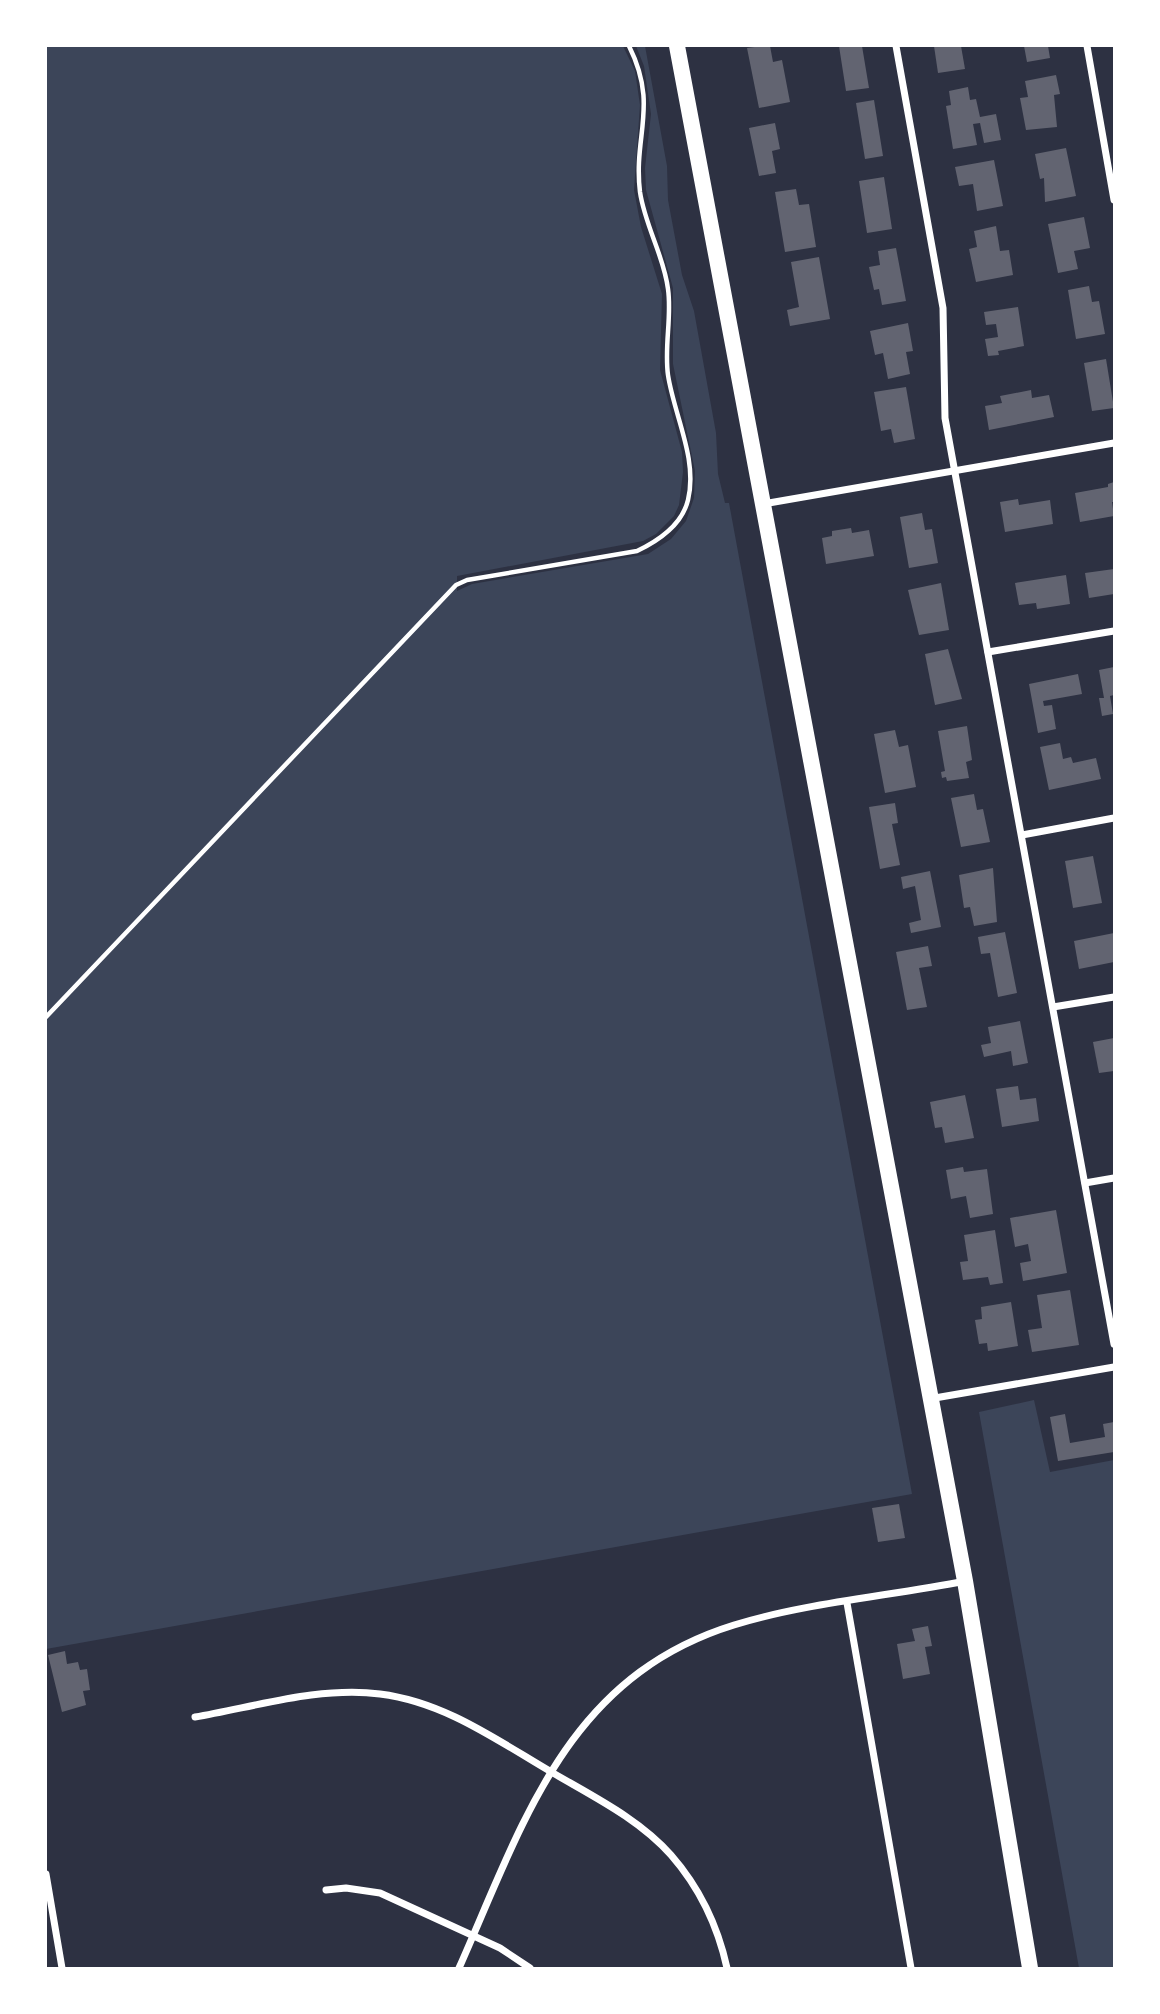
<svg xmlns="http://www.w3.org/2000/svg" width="1160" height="2014" viewBox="0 0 1160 2014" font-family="'Fira Sans',sans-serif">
  <rect width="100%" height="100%" fill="#2d3142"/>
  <!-- green -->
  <g fill="#3c4559">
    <polygon points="46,46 623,46 635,71 640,105 634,190 641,227 662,294 660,370 682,452 683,472 679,505 674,516 656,534 643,541 457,576 457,591 472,584 648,554 671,539 686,521 694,498 695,471 673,364 673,288 646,190 645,168 651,114 644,66 636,46 645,46 667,166 668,200 682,275 694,311 716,433 718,474 725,503 729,503 912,1494 46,1649"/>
    <polygon points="1034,1400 1050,1472 1114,1460 1114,1968 1079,1968 979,1412"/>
  </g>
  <!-- building -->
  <g fill="#626471">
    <polygon points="762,46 770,46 773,62 782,60 790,102 759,108 747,48"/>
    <polygon points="839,46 862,46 869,88 846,91"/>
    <polygon points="934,46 961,46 965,69 938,73"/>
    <polygon points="1024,46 1048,46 1050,58 1027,62"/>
    <polygon points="1056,75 1060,94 1054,95 1057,127 1026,130 1020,98 1028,97 1025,81"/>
    <polygon points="968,87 970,100 976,99 980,117 996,114 1001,140 984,143 980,123 973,124 977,145 953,149 946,106 951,105 949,91"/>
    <polygon points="874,100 883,156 865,159 856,103"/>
    <polygon points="775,123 780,149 772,151 776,173 759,176 749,128"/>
    <polygon points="1066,148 1076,196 1045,202 1044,178 1040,179 1035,154"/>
    <polygon points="994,160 1003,206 977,211 973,184 959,186 955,167"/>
    <polygon points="884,177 892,229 867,233 859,181"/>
    <polygon points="796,189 799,205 809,204 816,247 785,252 775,192"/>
    <polygon points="1084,217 1090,248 1074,251 1078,269 1058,273 1048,224"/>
    <polygon points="996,226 1000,251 1009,250 1013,275 976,282 969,249 977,247 974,231"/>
    <polygon points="896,248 906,301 882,305 879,289 874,290 869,267 880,265 878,251"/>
    <polygon points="819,257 830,319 790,326 787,310 799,307 791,262"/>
    <polygon points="1089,286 1092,302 1099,301 1105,334 1076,339 1068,290"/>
    <polygon points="1018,307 1024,346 998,351 999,355 988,356 985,339 998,337 996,324 986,325 984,312"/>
    <polygon points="908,323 913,351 906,352 910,374 888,379 883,353 875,355 870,331"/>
    <polygon points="1106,359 1114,408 1092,411 1084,363"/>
    <polygon points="906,387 915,439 894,443 891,429 881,431 874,392"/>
    <polygon points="1031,390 1032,398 1049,395 1054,417 989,430 985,406 1002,403 1000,396"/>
    <polygon points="1114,482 1114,502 1112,502 1114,516 1080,522 1075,493 1108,487 1108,484"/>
    <polygon points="1018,499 1019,505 1050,500 1053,524 1005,532 1000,502"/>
    <polygon points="922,513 925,530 932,529 938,563 909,568 900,517"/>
    <polygon points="851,528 852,533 869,530 874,556 826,564 822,538 832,536 832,531"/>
    <polygon points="1114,569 1114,594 1089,598 1085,573"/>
    <polygon points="1066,575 1070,604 1037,609 1036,603 1019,605 1015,583"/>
    <polygon points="941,583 949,630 919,635 908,590"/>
    <polygon points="948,649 962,699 935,705 925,654"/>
    <polygon points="1114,667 1114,695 1110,696 1113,714 1102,716 1099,698 1104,698 1099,670"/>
    <polygon points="1078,674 1082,694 1043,701 1044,706 1052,705 1056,729 1038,733 1029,684"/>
    <polygon points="967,726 972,760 966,762 969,778 947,781 946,777 942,778 941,772 945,771 938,731"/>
    <polygon points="895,730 899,747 908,745 916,787 885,793 874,734"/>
    <polygon points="1060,743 1063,759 1071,757 1073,763 1096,758 1101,779 1049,790 1040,747"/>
    <polygon points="974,794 977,810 983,809 990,842 961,847 951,798"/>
    <polygon points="895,803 898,823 892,824 900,865 880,869 869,807"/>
    <polygon points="1093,856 1102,903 1073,908 1065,861"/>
    <polygon points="993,868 997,922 974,926 970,907 964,908 959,875"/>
    <polygon points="930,871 941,927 911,933 909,923 921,920 915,886 903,889 901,877"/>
    <polygon points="1005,932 1017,993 998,997 990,953 981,954 978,937"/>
    <polygon points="1114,933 1114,962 1079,969 1074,941"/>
    <polygon points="928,946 932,966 919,968 927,1007 907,1010 896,952"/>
    <polygon points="1020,1021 1028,1063 1013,1066 1011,1051 984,1057 981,1045 991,1043 988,1027"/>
    <polygon points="1114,1038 1114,1071 1099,1073 1093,1042"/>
    <polygon points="1018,1086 1020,1100 1036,1098 1039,1121 1002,1127 996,1089"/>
    <polygon points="965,1095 974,1138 945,1143 942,1127 935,1128 930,1102"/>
    <polygon points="963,1167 964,1172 987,1169 993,1214 970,1218 966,1196 951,1199 946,1170"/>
    <polygon points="1056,1210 1067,1273 1023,1281 1020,1263 1031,1261 1028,1244 1015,1247 1010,1218"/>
    <polygon points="995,1230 1003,1283 990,1285 988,1277 963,1280 960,1262 968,1261 964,1235"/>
    <polygon points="1070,1290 1079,1345 1032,1352 1028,1330 1042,1328 1037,1295"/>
    <polygon points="1011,1302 1018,1346 988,1351 987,1343 979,1344 975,1320 982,1319 981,1307"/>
    <polygon points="1065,1414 1070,1443 1105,1437 1103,1424 1114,1422 1114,1452 1058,1461 1050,1417"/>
    <polygon points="899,1504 905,1538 878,1542 872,1508"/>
    <polygon points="928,1626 932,1646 925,1647 930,1674 903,1679 897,1644 915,1641 912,1629"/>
    <polygon points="65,1651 67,1664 78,1662 80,1670 87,1669 90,1690 83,1691 86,1705 62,1712 48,1655"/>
  </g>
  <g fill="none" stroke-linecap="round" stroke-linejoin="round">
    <!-- service -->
    <path stroke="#fff" stroke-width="4.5" d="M46,1017L456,585L467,580L637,551C658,541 682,525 688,500C698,459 674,415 668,375C664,346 672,317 668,289C664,256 645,226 640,192C633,135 659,106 629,46"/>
    <!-- minor -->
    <g stroke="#fff" stroke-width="7">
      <polyline points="896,46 943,308 945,418 1114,1344"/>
      <polyline points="1087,46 1114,200"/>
      <polyline points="763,504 1114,443"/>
      <polyline points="988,652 1114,631"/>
      <polyline points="1022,835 1114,818"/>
      <polyline points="1053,1007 1114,997"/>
      <polyline points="1085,1183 1114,1178"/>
      <polyline points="929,1399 1114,1367"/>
      <polyline points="847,1603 911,1968"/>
      <path d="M195,1717C254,1707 320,1686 380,1694C445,1702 498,1741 553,1773C594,1797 639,1819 671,1855C699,1887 718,1927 727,1968"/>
      <polyline points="46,1874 62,1968"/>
      <polyline points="326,1890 346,1888 380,1893 500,1948 530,1968"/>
      <path d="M459,1968C523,1824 566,1677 734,1625C805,1603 890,1596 965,1581"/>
    </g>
    <!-- primary -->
    <polyline stroke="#fff" stroke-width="16" points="677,46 965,1581 1030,1968"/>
  </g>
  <!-- border -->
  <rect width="1160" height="2014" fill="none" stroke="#ffffff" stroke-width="94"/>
</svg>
